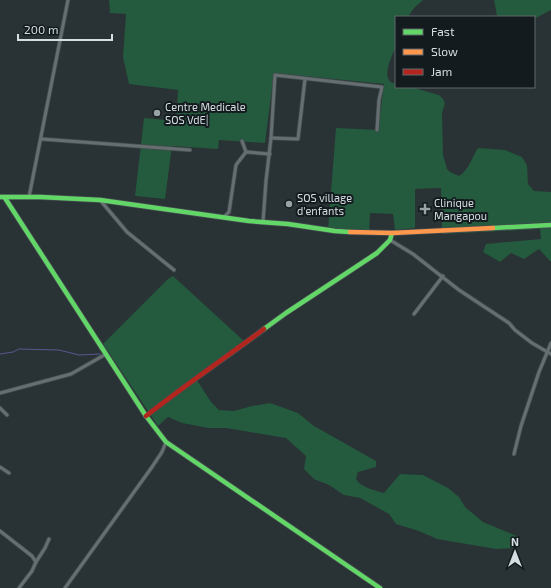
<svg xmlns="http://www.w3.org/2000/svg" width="551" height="588" viewBox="0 0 551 588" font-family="'Exo 2',sans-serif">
  <rect width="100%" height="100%" fill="#293235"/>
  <!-- green -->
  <g fill="#245a3d">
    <path d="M109,0H423L414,8L408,17H396C396,26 398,37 396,46C393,55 378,81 396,84V87H411L439,95L443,99L445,103L442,113L443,155L447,169L450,172L459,176C469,170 472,157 478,148L505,150L522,157L527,165L528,184L534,191L551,192V261H550L539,249L524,259L511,253L500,262L483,252L486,244L541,239L540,229L442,234L441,188L415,189V228L395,230L393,214L370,213L369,234L328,230L336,128L378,130L384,84L274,73L265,143L219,140L218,149L172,146L165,199L135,196L144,118L176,121L178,90L129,84L123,57L126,14L110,13Z"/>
    <polygon points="494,0 551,0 551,10 534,19 534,17 499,17 497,16"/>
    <path d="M173,276L245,342L195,377L211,402L219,410L234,411L252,406L270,403L298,413L314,426L376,461V467L358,472L356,479C361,488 375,490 384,493L400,474L423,475L448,488L459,497L465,507L483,522L519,537L515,548L496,549L437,539L419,531L396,524L389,514L360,498L344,495L329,485L314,479L304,469L306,456L286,438L226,428H208L182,423L168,417L158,426L103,344L168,279Z"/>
  </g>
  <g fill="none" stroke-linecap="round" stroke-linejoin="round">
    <!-- stream -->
    <polyline stroke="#5c568f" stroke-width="1" points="0,354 13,352 19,349 59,350 79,355 100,354"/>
    <!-- street casing -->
    <g stroke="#454d50" stroke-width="4.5">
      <g id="street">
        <polyline points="271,138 298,139 305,79"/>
        <polyline points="41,139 190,150"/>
        <polyline points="242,141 246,152"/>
        <polyline points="29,197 68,0"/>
        <polyline points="100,200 127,232 174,270"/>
        <polyline points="224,217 229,212 236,165 246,152 270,154"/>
        <polyline points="263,222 266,181 271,138 275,75 382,87 379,100 377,130"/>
        <polyline points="390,240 413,254 459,290 509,323 515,330 532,343 551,354"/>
        <polyline points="414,314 443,276"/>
        <polyline points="0,393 71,374 106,354"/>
        <polyline points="0,408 7,415"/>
        <polyline points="514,454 521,426 539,372 551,343"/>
        <polyline points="0,467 9,473"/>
        <polyline points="0,531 32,556 36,562"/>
        <polyline points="19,588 32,571 36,562 45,548 49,539"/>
        <polyline points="65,588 152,467 162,452 166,442"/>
      </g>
    </g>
    <!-- fast casing -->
    <g stroke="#454d50" stroke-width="6">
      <g id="fast">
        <polyline points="0,197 40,197 100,200 249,221 288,224 335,231 350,232"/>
        <polyline points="5,198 146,416 166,442 380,588"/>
        <polyline points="493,228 551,225"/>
        <polyline points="264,329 286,313 377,253 390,240 392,233"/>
      </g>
    </g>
    <!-- slow casing -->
    <g stroke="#454d50" stroke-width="6">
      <polyline id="slow" points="350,232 392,233 493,228"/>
    </g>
    <!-- jam casing -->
    <g stroke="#454d50" stroke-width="6">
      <path id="jam" d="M146,416C184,386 225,358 264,329"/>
    </g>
    <!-- street -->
    <use href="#street" stroke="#656e70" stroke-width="3"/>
    <!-- fast -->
    <use href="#fast" stroke="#63d668" stroke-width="4.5"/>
    <!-- slow -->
    <use href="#slow" stroke="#ff974d" stroke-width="4.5"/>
    <!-- jam -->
    <use href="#jam" stroke="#b3261e" stroke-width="4.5"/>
  </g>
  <!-- markers -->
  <g fill="#99a2a6" stroke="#141b1e" stroke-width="1.5">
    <circle cx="157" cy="113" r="4"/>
    <circle cx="289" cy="204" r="4"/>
    <path d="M423 203h4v4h4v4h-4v4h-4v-4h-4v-4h4z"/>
  </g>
  <g text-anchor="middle" stroke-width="4" stroke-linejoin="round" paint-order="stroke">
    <!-- poi labels -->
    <g font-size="11" fill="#d5dfe3" stroke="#141b1e" text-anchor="start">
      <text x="165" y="111">Centre Medicale<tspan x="165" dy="13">SOS VdE|</tspan></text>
      <text x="297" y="202">SOS village<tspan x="297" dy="13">d'enfants</tspan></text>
      <text x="434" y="207">Clinique<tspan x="434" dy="13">Mangapou</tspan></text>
    </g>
  </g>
  <!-- legend -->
  <rect x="395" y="16" width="140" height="72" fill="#141b1e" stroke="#61696d"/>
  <rect x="403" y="29" width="20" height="6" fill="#63d668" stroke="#61696d"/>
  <text x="431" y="36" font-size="12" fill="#d5dfe3">Fast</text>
  <rect x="403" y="49" width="20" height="6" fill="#ff974d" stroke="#61696d"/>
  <text x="431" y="56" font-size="12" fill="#d5dfe3">Slow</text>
  <rect x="403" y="69" width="20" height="6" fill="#b3261e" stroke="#61696d"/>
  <text x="431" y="76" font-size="12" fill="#d5dfe3">Jam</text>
  <!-- north arrow -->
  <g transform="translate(515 552)" stroke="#141b1e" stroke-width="3" paint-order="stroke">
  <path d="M0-3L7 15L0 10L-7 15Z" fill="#d5dfe3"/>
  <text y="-6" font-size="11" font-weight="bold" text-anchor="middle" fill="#d5dfe3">N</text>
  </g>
  <!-- scale -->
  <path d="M18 34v6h94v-6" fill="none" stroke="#d5dfe3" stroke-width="2"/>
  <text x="24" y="34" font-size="12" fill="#d5dfe3" stroke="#141b1e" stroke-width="3" paint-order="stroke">200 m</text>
</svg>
